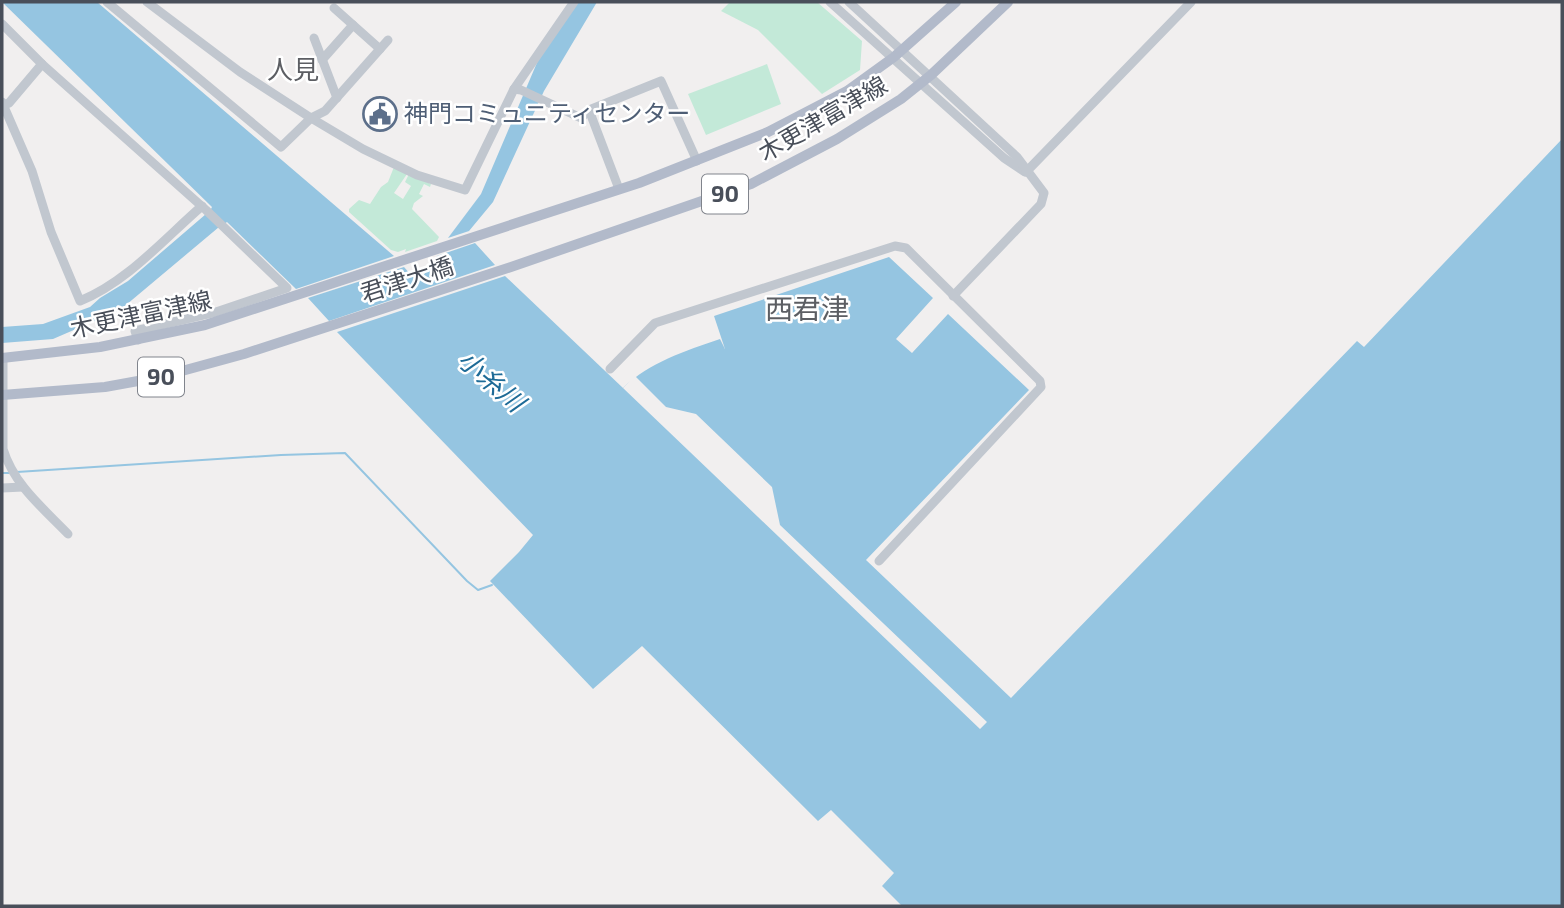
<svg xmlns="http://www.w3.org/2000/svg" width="1564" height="908" viewBox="0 0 1564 908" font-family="'Exo 2','Noto Sans JP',sans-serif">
  <rect width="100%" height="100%" fill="#f1efef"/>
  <!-- green -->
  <g fill="#c3e9d8">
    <polygon points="730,2 817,2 862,41 860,70 822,94 758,30 721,11"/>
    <polygon points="767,64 781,104 706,135 688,94"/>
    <polygon points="394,167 407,174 394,193 403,199 411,186 405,182 409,174 431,184 430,187 424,184 419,194 423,196 414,203 412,209 439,237 437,241 405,252 406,249 398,252 391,250 349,212 349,209 359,200 370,204 381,187 388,182"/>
  </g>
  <!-- water -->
  <g fill="#95c5e1">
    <polygon points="2,2 97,2 394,256 296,289 227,222 224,224 210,211 212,207"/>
    <polygon points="578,2 597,2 544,91 493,202 469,231 448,238 481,194 539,58"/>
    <path d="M1562,139V906H902L882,886L894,873L831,810L818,821L642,646L593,689L490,581L519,552L533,535L337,332L505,276L623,388C650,362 685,351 720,339L725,349L714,316L889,257L933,298L896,339L912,353L948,314L1029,390L866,560L1011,698L1357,341L1364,347Z"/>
    <polygon points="206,214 219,227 120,310 53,339 2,343 2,327 43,324 90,307 100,298 128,281"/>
    <polygon points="475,243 495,265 329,321 308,298 404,267 411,275 423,275 431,268 437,256"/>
  </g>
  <!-- pier -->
  <polygon fill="#f1efef" points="635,376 666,407 696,414 772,487 780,525 987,722 980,729 623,388"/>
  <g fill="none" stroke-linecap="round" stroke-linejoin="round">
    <!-- stream -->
    <g stroke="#95c5e1" stroke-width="2">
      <polyline points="17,472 281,455 345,453 467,581 478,590 492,585"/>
      <polyline points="2,473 11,473"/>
    </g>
    <!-- minor -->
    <g stroke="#c1c7cf" stroke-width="9">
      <polyline points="107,2 281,147 311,118 325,111 388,40"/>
      <polyline points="147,2 240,72 311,118 363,149 417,175 465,190 514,89 574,2"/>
      <polyline points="830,2 1004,158 1025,172"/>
      <polyline points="849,2 1017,157 1044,193 1041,204 953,296"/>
      <polyline points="334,8 380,49"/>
      <polyline points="2,24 42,64 206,210 287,288 216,312 135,331 138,340"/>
      <polyline points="314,38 337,98"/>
      <polyline points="322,60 353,25"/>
      <polyline points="514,89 521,90 581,118 589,110 661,81 697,161"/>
      <path d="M2,102L32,171L51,232L80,301C127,282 164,239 202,206"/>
      <polyline points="4,105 9,103 42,64"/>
      <polyline points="589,110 619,189"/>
      <polyline points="1026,172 1191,2"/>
      <path d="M3,358V449C14,485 43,508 68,534"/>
      <polyline points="610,369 655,323 895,246 906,248 1040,381 1041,387 879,561"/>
      <polyline points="2,488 23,487"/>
    </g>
    <!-- major -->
    <g stroke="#b2baca" stroke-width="10">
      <polyline points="2,358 100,347 205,325 639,183 768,132 847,91 894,57 956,2"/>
      <polyline points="2,395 105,387 160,377 244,354 511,267 751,184 837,139 901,99 931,75 1008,2"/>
    </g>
  </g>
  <!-- icons -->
  <defs>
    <g id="civic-ring" transform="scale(1.75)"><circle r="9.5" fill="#fff" stroke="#5c6f8a" stroke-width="1.5"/><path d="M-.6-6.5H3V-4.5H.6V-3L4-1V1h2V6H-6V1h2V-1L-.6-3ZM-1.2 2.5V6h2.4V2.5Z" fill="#5c6f8a"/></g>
  </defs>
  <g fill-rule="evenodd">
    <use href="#civic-ring" x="380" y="114"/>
  </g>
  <g text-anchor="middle" stroke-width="5" stroke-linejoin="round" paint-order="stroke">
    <!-- shield labels -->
    <g fill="#fff" stroke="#80848c" stroke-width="2">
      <rect x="702" y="174.5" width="46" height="39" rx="5"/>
      <rect x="138" y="357.5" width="46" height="39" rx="5"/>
    </g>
    <g font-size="23" font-weight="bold" fill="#494f5a">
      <text x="725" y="202">90</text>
      <text x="161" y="385">90</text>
    </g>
    <!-- service labels -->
    <g font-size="24" fill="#4e5e75" stroke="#fff" text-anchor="start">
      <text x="404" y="122">神門コミュニティセンター</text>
    </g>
    <!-- street labels -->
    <g font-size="24" fill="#494f5a" stroke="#fff">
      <text transform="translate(823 119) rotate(-30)" y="8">木更津富津線</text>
      <text transform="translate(407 280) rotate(-18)" y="8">君津大橋</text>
      <text transform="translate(141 315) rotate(-12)" y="8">木更津富津線</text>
    </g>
    <!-- neighbourhood labels -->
    <g font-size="26" fill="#5c5e63" stroke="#fff">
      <text x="293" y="79">人見</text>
    </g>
    <!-- water labels -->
    <g font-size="26" font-style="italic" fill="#1e6b97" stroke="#fff">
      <text transform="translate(491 381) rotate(41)" y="9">小糸川</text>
    </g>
    <!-- quarter labels -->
    <g font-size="28" fill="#5c5e63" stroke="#fff">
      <text x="807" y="319">西君津</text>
    </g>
  </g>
  <!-- border -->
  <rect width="1564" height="908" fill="none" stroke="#494f5a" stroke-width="7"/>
</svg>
